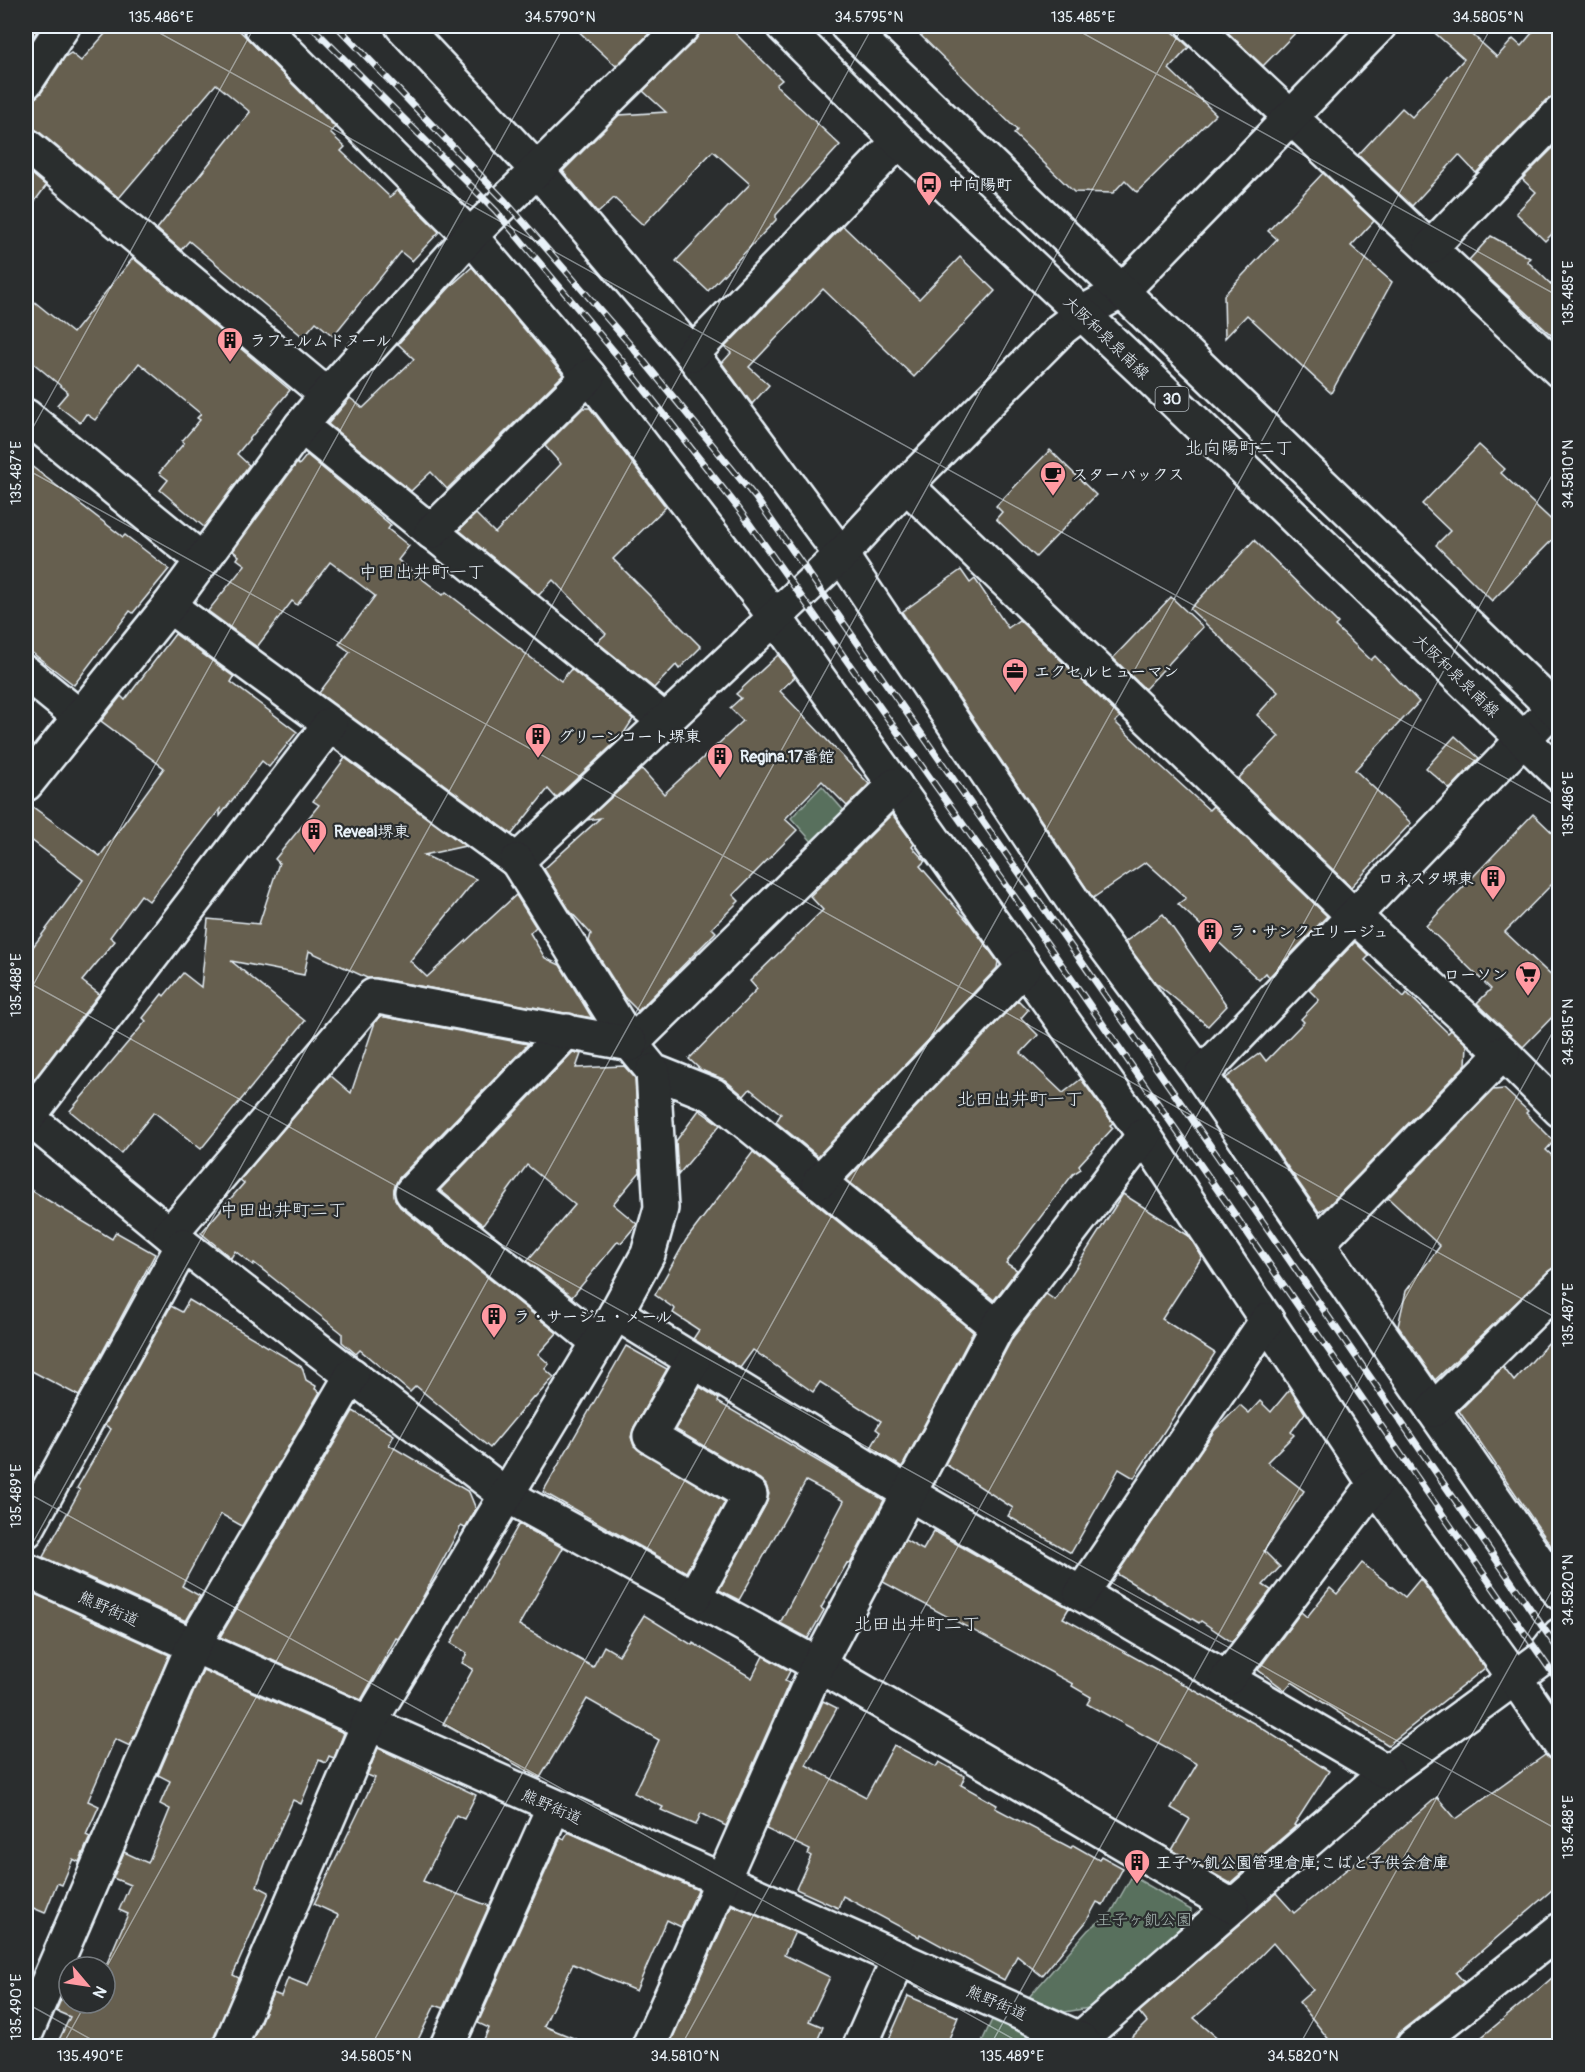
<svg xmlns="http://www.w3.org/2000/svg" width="1585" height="2072" viewBox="0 0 1585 2072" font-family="Pangolin,'Klee One',sans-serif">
  <rect width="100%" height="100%" fill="#2a2d2e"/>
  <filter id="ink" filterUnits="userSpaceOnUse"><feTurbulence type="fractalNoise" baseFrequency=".0167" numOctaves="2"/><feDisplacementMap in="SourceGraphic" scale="12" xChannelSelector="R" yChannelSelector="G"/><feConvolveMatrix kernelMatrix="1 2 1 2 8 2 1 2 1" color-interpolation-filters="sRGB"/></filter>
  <g filter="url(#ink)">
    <!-- green -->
    <g fill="#58705d" stroke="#a0b0aa" stroke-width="1.5">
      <polygon points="822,786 846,813 814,844 791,818"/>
      <polygon points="1132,1876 1191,1910 1190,1921 1089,2008 1065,2012 1029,1997 1088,1930 1111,1913"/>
      <polygon points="996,2011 1047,2034 1051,2046 980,2046"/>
    </g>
    <!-- building -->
    <g fill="#665f4f" stroke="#e8f1f8" stroke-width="1.5">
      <polygon points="26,26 35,26 38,29 26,49"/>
      <polygon points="112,26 235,26 335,127 330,133 345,147 341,151 390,197 397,190 439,232 412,261 401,252 333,336 316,322 303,337 189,241 181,250 157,229 250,112 216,84 119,198 38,131 26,127 26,101 34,99 41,93 65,57 71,53 81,61"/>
      <polygon points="573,26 657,26 616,66"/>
      <polygon points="701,26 728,26 782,80 776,85 840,145 776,215 776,220 708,291 676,261 750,184 713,151 643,225 614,198 598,213 563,171 619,115 666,112 643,91 696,39"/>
      <polygon points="911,26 1167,26 1189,47 1169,69 1216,114 1137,192 1125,180 1113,193 1074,192 1014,134 1017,130"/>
      <polygon points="1221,26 1302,26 1263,66"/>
      <polygon points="1427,26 1463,26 1497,57 1513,39 1521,46 1538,26 1560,26 1560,95 1546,100 1476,173 1459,155 1412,206 1358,155 1402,108 1412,117 1464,59"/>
      <polygon points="1560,141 1560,226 1545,241 1516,213 1536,192 1522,179"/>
      <polygon points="26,169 46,186 26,213"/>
      <polygon points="1323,173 1374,221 1351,246 1392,282 1331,393 1247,315 1225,338 1224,295 1277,239 1268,231"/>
      <polygon points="843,226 919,299 960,257 995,291 914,377 823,289 749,367 769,385 752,404 722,363 731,353 725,347"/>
      <polygon points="1491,236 1530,258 1527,261 1560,293 1560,343 1469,260"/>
      <polygon points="133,258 290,390 237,454 249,465 204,527 160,490 168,480 159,473 184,443 182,441 200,420 197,418 201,414 139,363 95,420 86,414 80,423 57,405 68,392 26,357 26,295 73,333"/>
      <polygon points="472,267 563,375 447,489 431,472 411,491 328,424 350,398 363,408 414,359 398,344 452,285"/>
      <polygon points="583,408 590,408 666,507 613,559 701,647 679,669 676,665 654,688 597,642 606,634 553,580 539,595 459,530 476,514 495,533 561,464 545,446"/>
      <polygon points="1479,445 1505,469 1501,473 1560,528 1560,532 1492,601 1436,545 1450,531 1422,504"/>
      <polygon points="1050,450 1096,495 1036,557 996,519 1002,512 996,506"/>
      <polygon points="307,455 391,525 388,529 409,546 398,560 443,595 446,592 561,681 571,669 633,719 622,736 556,798 548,789 512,834 319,693 350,652 339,644 375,596 330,562 297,605 292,601 257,647 208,611 245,565 237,559 239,556 233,551 297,463 299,465"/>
      <polygon points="26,462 123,537 125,535 169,569 133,613 130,611 74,685 26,648"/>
      <polygon points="1254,540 1338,623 1335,626 1371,660 1375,656 1419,702 1355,770 1411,823 1351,887 1238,779 1279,736 1257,715 1278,692 1190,609"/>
      <polygon points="961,570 970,583 975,579 1008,628 1019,620 1120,717 1115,722 1162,767 1209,810 1213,806 1327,916 1269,977 1266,973 1259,980 1178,904 1186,898 1146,862 1093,898 902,612"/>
      <polygon points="1171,597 1203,627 1145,689 1113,658"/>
      <polygon points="175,634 234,677 231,682 297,732 269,767 262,761 220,816 220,809 149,901 141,895 110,937 115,941 82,981 99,994 26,1090 26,956 83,880 26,836 26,802 100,856 164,768 101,721 121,696 125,700"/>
      <polygon points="778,655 795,677 780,691 869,784 847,806 822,781 785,819 797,830 733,895 739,901 712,928 716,932 638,1011 624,997 589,941 591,934 570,911 544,869 600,818 587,820 642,769 664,794 743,721 730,708 741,698 736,694"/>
      <polygon points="1455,736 1479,758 1450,789 1426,768"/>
      <polygon points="345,758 465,846 424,855 476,879 410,961 427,977 516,895 536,927 530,933 545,958 560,965 592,1018 376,978 367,978 309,951 304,975 231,961 305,1021 201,1149 154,1112 121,1153 70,1111 146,1021 143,1018 162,994 164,996 183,973 201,987 208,919 259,924 279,863 275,859 319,805 313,801"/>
      <polygon points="892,814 914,844 912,847 925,861 920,866 971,925 998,962 997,968 818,1156 776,1122 781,1114 750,1089 744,1096 725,1080 701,1070 689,1059 757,989 750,981 823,910 810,896"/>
      <polygon points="1533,814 1560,840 1560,876 1505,932 1560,984 1560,1009 1523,1047 1477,1003 1491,989 1426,926"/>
      <polygon points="1163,914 1227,1006 1208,1026 1155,982 1125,942"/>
      <polygon points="1355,942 1369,956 1365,960 1404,997 1407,993 1448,1033 1451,1030 1467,1045 1466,1064 1329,1205 1319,1212 1226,1078 1260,1053 1266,1061 1304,1022 1301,1019 1319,1000 1309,990"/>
      <polygon points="1018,1000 1028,1010 1021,1018 1038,1035 1021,1053 1063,1093 1081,1079 1113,1123 1110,1125 1113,1128 1079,1165 1081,1169 1073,1174 1006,1263 1017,1270 994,1300 847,1180"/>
      <polygon points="380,1016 528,1044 398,1179 394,1189 395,1199 400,1207 557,1333 538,1354 549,1364 545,1369 554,1377 535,1398 533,1397 490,1448 416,1386 410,1392 360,1350 356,1354 342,1342 342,1333 254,1263 253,1265 235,1251 231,1258 201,1233 244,1183 240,1180 330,1075 351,1093 375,1022"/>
      <polygon points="573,1052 581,1054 576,1068 624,1066 635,1078 640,1172 613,1204 637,1224 621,1243 618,1241 572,1297 527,1261 575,1205 527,1165 483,1225 440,1190"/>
      <polygon points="1504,1089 1528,1111 1526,1113 1554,1141 1546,1150 1560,1163 1560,1261 1435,1380 1398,1326 1406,1291 1440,1246 1388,1198 1493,1090"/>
      <polygon points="699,1110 720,1125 678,1175 676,1141"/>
      <polygon points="753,1152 973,1332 902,1467 871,1448 880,1432 876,1429 881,1421 820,1382 813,1392 753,1350 740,1368 693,1339 699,1330 673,1313 675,1309 655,1295 686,1240"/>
      <polygon points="26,1187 112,1239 116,1232 155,1254 79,1396 26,1368"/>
      <polygon points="1123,1194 1189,1236 1202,1257 1162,1319 1215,1353 1134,1478 1119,1469 1071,1553 1008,1516 1013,1508 945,1464 1013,1337 1046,1294 1055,1300"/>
      <polygon points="189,1300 302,1367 306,1380 316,1386 315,1389 320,1392 242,1526 221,1514 182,1586 200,1596 186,1621 43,1557 80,1490 77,1488 111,1429 105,1425 171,1306 182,1312"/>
      <polygon points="1560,1330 1560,1559 1459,1411 1503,1367 1514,1381"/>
      <polygon points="626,1346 667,1369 634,1427 631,1437 634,1446 725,1502 686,1572 543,1492"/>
      <polygon points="700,1387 719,1399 718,1402 884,1500 850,1564 847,1563 821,1608 824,1610 808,1638 780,1623 844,1501 806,1481 739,1600 719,1590 766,1504 769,1494 766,1485 760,1479 675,1429"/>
      <polygon points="1290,1389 1305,1413 1291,1432 1294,1435 1267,1462 1304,1491 1264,1551 1280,1567 1263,1585 1271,1590 1232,1642 1201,1621 1199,1623 1117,1574 1214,1431 1240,1405 1249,1413 1260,1401 1271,1412"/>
      <polygon points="353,1411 394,1435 389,1445 469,1492 476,1509 465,1528 461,1526 418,1606 398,1639 396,1638 361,1700 220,1637"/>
      <polygon points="519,1524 563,1548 519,1625 593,1667 604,1646 619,1655 644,1615 692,1645 693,1643 752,1678 763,1656 790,1671 785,1681 789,1683 726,1826 701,1813 696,1825 661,1810 663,1807 634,1793 659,1740 587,1699 540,1778 443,1724 473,1669 462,1663 467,1653 451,1643"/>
      <polygon points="934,1531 1069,1608 1063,1618 1257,1725 1329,1771 1294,1825 1296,1826 1230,1883 1172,1850 1190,1819 1171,1808 1197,1764 1087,1704 1091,1697 1072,1686 1073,1684 883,1582 905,1540 923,1550"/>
      <polygon points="1362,1563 1405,1597 1420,1579 1485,1668 1388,1745 1292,1682 1285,1690 1258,1670 1301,1612 1307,1617 1330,1588 1337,1594"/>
      <polygon points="26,1590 169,1655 130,1746 115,1739 88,1801 99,1806 86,1835 90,1837 79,1862 73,1859 62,1885 57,1883 45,1913 26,1905"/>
      <polygon points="203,1670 344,1733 334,1758 329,1756 326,1763 319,1760 301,1804 293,1800 267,1858 257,1886 269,1892 233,1975 239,1978 212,2046 56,2046 70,2017 56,2011 68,1984 69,2003 105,2003 105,1968 128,1914 119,1910 130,1885 113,1878 124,1852 148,1863 170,1809 160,1804 170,1781 158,1775"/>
      <polygon points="823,1701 837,1708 806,1765 866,1797 894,1745 936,1767 939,1762 965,1776 961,1785 997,1805 995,1808 1071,1848 1073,1845 1099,1860 1101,1856 1123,1868 1103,1905 1097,1902 1086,1922 1042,1976 1017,1956 1004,1980 920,1934 919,1937 843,1896 838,1908 796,1889 811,1856 808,1854 810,1850 766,1829"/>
      <polygon points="378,1748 476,1795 464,1819 456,1815 423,1881 489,1906 443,2008 435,2005 415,2046 250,2046 273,1993 281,1996 288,1978 308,1986 338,1915 314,1904 375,1778 367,1775"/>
      <polygon points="1545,1755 1560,1762 1560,1883 1456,1973 1464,1982 1401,2031 1390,2046 1334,2046 1299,2002 1313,1990 1273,1943 1234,1983 1194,2018 1227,2046 1123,2046 1147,2022 1139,2012 1276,1893 1294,1913 1358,1860 1361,1863 1437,1797 1456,1819"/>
      <polygon points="568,1832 698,1890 681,1927 667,1920 636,1991 573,1964 544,2026 593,2046 481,2046 489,2028 478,2023 561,1837 564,1839"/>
      <polygon points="732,1905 795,1932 784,1955 830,1977 809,2021 823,2027 815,2046 669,2046"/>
      <polygon points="1560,1971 1560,2046 1471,2046 1538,1990"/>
      <polygon points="908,1996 958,2017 946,2046 886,2046"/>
    </g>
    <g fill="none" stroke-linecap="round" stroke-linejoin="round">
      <!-- minor casing -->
      <g stroke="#e8f1f8" stroke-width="38">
        <g id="minor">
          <polyline points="261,26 470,236 589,376 775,617 1144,1135 1375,1484 1515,1678 1387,1772 1080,2039 1077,2046"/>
          <polyline points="402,26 538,171 692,354 841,555 1085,919 1201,1075 1560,1593"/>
          <polyline points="1194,26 1560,371"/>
          <polyline points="26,82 63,26"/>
          <polyline points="26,145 327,395"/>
          <polyline points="1431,247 1560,113"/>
          <polyline points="692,354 899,141"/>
          <polyline points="26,416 202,560"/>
          <polyline points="301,426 665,721"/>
          <polyline points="906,485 1354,916 1503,1053 1560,1110"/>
          <polyline points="431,532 589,376"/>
          <polyline points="169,606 517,861 841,555 906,485 1061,329 1082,313 1122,291"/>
          <polyline points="26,673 80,717"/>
          <polyline points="26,784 169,606 301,426 327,395 470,236 683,26"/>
          <polyline points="517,861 631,1044 653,1071 713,1095 997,1327"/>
          <polyline points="567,1031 412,1192 598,1342"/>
          <polyline points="631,1044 895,785"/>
          <polyline points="1201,1075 1560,701"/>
          <polyline points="26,1116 183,1245 506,1495 818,1665 1232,1906"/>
          <polyline points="26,1120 330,724"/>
          <polyline points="819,1182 1024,967"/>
          <polyline points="170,1234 373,996 631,1044"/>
          <polyline points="1317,1244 1503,1053"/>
          <polyline points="616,1313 908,1493 1387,1772"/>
          <polyline points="693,1361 650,1436 750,1495 694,1597"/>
          <polyline points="1433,1410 1560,1285"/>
          <polyline points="26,1531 183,1245"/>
          <path d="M26,1570C376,1729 729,1881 1080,2039L1086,2046"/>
          <polyline points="1081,1594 1267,1320"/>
          <polyline points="1560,1635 1542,1658 1515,1678 1560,1744"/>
          <polyline points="1227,1679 1375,1484"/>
          <polyline points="26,2033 193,1646 352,1375"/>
          <polyline points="230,2046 368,1725 616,1313 648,1254 661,1208 653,1071"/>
          <polyline points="447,2046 554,1806"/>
          <polyline points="649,2046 818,1665 997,1327 1144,1135"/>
          <polyline points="860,2046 899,1958"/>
          <polyline points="1413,2046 1560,1930"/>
        </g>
      </g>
      <!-- tertiary casing -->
      <g stroke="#e8f1f8" stroke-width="38">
        <polyline id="tertiary" points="1122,291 1379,26"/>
      </g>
      <!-- primary casing -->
      <g stroke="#e8f1f8" stroke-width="38">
        <g id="primary">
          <polyline points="783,26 899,141 1143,371 1560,775"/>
          <polyline points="847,26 1560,714"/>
        </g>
      </g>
      <!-- minor -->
      <use href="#minor" stroke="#2a2d2e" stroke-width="33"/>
      <!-- tertiary -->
      <use href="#tertiary" stroke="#2a2d2e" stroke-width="33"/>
      <!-- primary -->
      <use href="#primary" stroke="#2a2d2e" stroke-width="33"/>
      <!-- rail casing -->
      <g stroke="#e8f1f8" stroke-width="7">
        <g id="rail">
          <polyline points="311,26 496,211 622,361 739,509 1014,896 1560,1684"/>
          <polyline points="337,26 506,202 633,348 755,497 1176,1096 1560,1652"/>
        </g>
      </g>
      <!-- rail -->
      <use href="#rail" stroke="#2a2d2e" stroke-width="4.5" stroke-dasharray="14" stroke-linecap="butt"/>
    </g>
  </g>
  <!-- ticks -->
  <path fill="none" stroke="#e8f1f8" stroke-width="1.5" stroke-opacity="0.45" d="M147,26L1560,808M1070,26L1560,297M26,440L255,26M26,469L1560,1320M26,981L1560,1831M26,998L564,26M26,1492L1026,2046M26,1555L873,26M105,1970L1183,26M26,2003L103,2046M62,2046L86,2003M371,2046L1492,26M681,2046L1560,461M990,2046L1560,1019M1299,2046L1560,1576"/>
  <!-- icons -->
  <defs>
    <g id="bus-pin" transform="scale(1.35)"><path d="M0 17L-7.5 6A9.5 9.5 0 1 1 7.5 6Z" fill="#ff9aa2" stroke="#2a2d2e"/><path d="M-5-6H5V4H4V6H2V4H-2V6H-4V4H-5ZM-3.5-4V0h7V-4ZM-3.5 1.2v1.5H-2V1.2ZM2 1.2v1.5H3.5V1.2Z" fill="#111"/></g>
    <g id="building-pin" transform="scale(1.35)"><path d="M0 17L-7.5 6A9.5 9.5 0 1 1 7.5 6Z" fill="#ff9aa2" stroke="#2a2d2e"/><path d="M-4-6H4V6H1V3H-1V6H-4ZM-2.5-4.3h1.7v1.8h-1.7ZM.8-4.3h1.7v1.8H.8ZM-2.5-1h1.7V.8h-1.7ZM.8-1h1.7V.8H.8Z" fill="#111"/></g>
    <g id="cafe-pin" transform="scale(1.35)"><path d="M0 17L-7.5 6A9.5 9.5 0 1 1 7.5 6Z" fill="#ff9aa2" stroke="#2a2d2e"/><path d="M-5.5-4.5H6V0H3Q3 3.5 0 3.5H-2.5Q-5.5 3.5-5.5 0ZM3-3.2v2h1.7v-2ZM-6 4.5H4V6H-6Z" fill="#111"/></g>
    <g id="office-pin" transform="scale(1.35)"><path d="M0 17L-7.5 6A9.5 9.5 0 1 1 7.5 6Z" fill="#ff9aa2" stroke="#2a2d2e"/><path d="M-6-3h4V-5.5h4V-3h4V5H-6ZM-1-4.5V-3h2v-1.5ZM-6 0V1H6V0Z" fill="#111"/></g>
    <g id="supermarket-pin" transform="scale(1.35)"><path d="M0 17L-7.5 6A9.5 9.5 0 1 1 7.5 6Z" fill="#ff9aa2" stroke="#2a2d2e"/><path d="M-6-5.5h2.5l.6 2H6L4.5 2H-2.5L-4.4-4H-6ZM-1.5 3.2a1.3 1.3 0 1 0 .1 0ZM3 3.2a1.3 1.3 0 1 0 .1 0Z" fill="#111"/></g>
  </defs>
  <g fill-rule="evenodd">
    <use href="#bus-pin" x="929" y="184"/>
    <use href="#building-pin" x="230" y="340"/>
    <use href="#cafe-pin" x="1053" y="474"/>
    <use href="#office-pin" x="1015" y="671"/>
    <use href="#building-pin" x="538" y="736"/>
    <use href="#building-pin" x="720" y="756"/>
    <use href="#building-pin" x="314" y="831"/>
    <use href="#building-pin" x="1493" y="878"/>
    <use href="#building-pin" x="1210" y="931"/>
    <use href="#supermarket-pin" x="1528" y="974"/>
    <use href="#building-pin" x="494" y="1316"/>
    <use href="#building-pin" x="1137" y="1862"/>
  </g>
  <g text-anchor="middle" stroke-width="4.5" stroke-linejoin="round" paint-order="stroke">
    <!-- shield labels -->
    <rect fill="#2a2d2e" stroke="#afb6bb" stroke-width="1.5" x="1155.5" y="387" width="33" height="24" rx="4.5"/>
    <g font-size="15" font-weight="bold" fill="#e8f1f8">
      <text x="1172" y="404">30</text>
    </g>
    <!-- poi labels -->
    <g font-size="16" font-weight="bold" fill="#e8f1f8" stroke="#2a2d2e" text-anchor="start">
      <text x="948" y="190">中向陽町</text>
      <text x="250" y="346">ラフェルムドヌール</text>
      <text x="1072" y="480">スターバックス</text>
      <text x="1034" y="677">エクセルヒューマン</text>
      <text x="558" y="742">グリーンコート堺東</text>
      <text x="740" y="762">Regina.17番館</text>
      <text x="334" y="837">Reveal堺東</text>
      <text x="1474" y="884" text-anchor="end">ロネスタ堺東</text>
      <text x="1230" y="937">ラ・サンクエリージュ</text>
      <text x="1508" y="980" text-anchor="end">ローソン</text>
      <text x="514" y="1322">ラ・サージュ・メール</text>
      <text x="1156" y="1868">王子ヶ飢公園管理倉庫;こばと子供会倉庫</text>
    </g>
    <!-- street labels -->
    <g font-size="16" fill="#e8f1f8" stroke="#2a2d2e">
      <text transform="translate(1107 337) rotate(44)" y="6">大阪和泉泉南線</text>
      <text transform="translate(1457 675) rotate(44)" y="6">大阪和泉泉南線</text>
      <text transform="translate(109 1608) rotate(24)" y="6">熊野街道</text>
      <text transform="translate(552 1806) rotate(24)" y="6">熊野街道</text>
      <text transform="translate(997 2002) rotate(24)" y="6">熊野街道</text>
    </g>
    <!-- park labels -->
    <g font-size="16" fill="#a7b7b2" stroke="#2a2d2e">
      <text x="1144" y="1925">王子ヶ飢公園</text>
    </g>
    <!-- neighbourhood labels -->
    <g font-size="18" fill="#e8f1f8" stroke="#2a2d2e">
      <text x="1239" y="454">北向陽町二丁</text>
      <text x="422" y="578">中田出井町一丁</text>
      <text x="1020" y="1105">北田出井町一丁</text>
      <text x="283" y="1216">中田出井町二丁</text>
      <text x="917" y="1630">北田出井町二丁</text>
    </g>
  </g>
  <!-- margin -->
  <rect width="1585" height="2072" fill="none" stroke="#2a2d2e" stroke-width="66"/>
  <!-- north arrow -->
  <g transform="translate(87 1985) rotate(119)"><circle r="28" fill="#2a2d2e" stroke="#767b7f" stroke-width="1.5"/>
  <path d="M0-4.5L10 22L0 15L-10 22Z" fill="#ff9aa2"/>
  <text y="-9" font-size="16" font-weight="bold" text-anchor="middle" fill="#e8f1f8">N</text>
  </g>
  <rect x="33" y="33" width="1519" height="2006" fill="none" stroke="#e8f1f8" stroke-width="2"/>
  <g font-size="15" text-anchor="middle" fill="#e8f1f8">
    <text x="161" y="22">135.486°E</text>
    <text x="560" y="22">34.5790°N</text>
    <text x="869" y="22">34.5795°N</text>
    <text x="1083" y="22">135.485°E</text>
    <text x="1488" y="22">34.5805°N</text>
    <text transform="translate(1568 293) rotate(-90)" y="5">135.485°E</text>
    <text transform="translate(16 473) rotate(-90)" y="5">135.487°E</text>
    <text transform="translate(1568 474) rotate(-90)" y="5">34.5810°N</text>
    <text transform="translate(1568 804) rotate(-90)" y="5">135.486°E</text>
    <text transform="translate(16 985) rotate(-90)" y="5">135.488°E</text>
    <text transform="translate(1568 1032) rotate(-90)" y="5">34.5815°N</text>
    <text transform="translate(1568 1315) rotate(-90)" y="5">135.487°E</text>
    <text transform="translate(16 1496) rotate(-90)" y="5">135.489°E</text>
    <text transform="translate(1568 1590) rotate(-90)" y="5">34.5820°N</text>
    <text transform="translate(1568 1827) rotate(-90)" y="5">135.488°E</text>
    <text transform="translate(16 2007) rotate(-90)" y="5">135.490°E</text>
    <text x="90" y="2061">135.490°E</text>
    <text x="376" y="2061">34.5805°N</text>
    <text x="685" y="2061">34.5810°N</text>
    <text x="1012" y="2061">135.489°E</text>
    <text x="1303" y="2061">34.5820°N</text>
  </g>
</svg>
